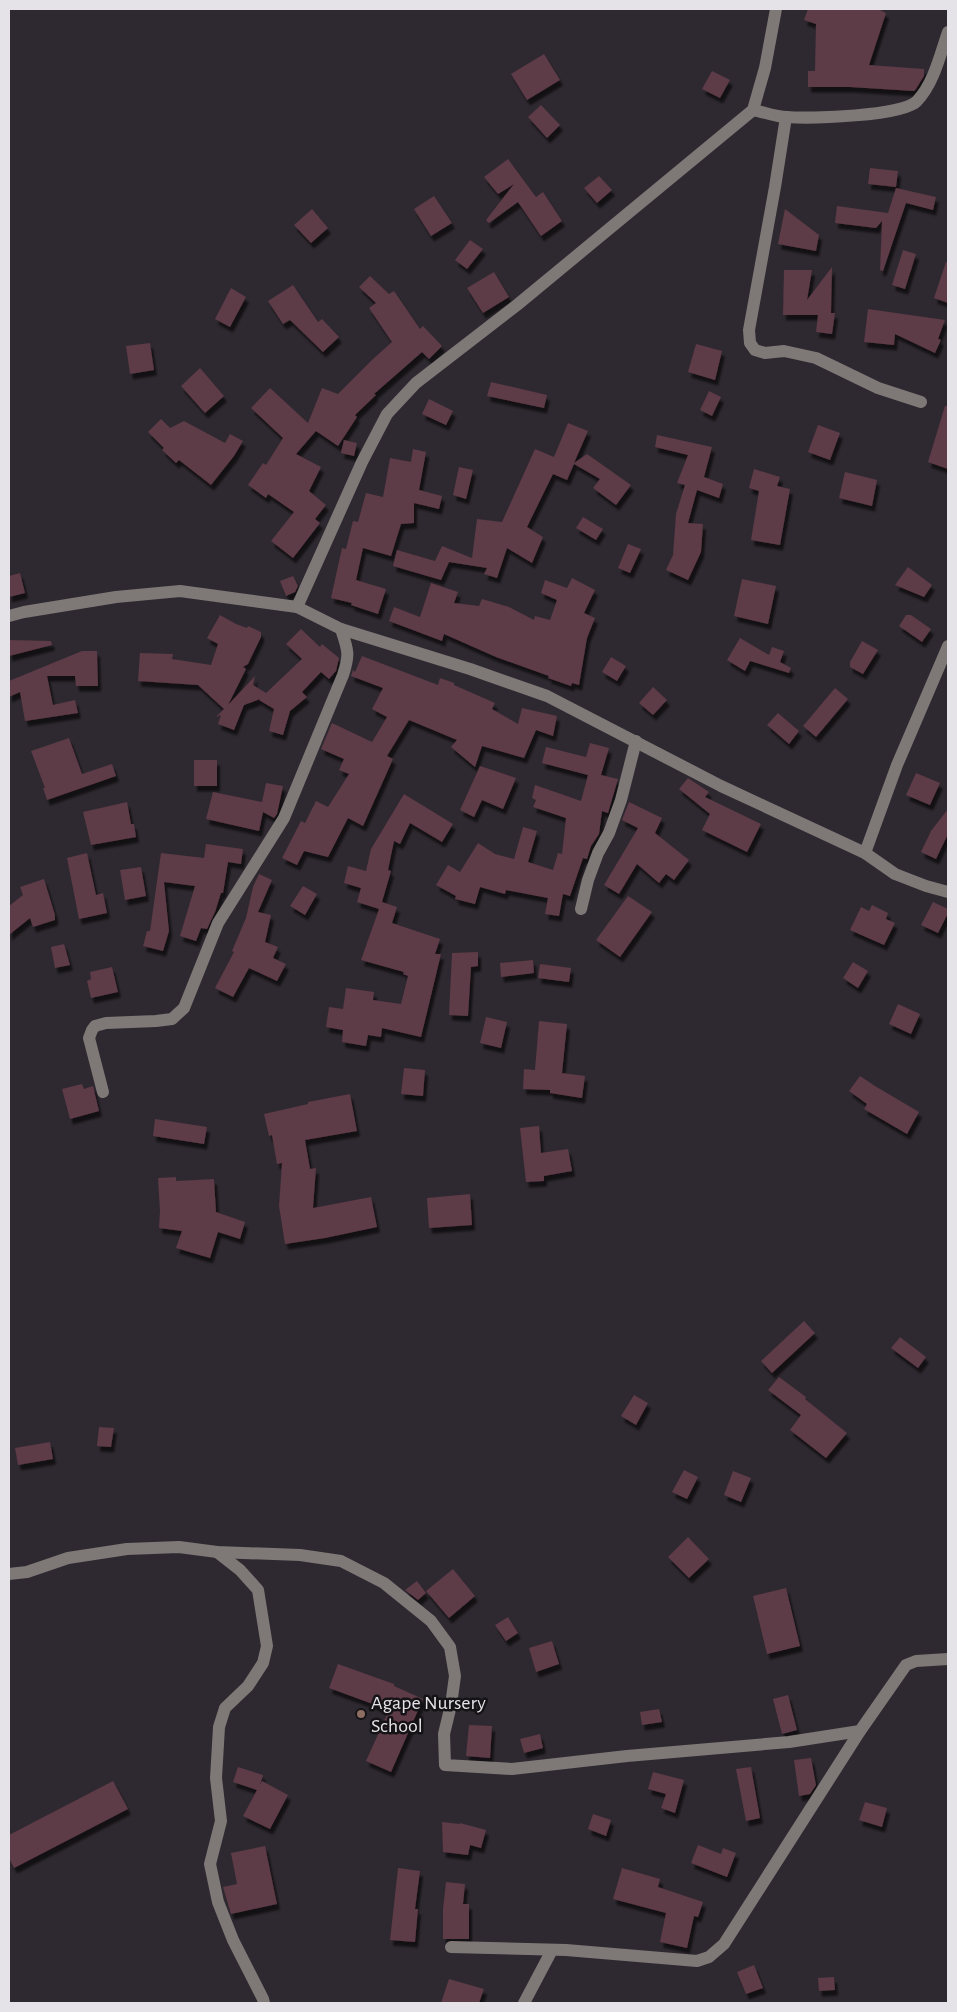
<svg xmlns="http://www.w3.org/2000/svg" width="957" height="2012" viewBox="0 0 957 2012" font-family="'Alegreya Sans',sans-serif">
  <defs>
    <filter id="shadow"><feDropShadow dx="3" dy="5.5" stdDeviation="1" flood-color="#0009"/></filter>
  </defs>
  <rect width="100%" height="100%" fill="#2e2930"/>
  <!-- building -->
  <g fill="#5d3a46" filter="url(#shadow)">
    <polygon points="808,9 878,9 886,13 869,65 924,69 924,76 916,89 914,91 850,87 808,87 808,71 815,71 816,24 804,20"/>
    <polygon points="544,54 560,80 527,100 511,74"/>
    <polygon points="712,71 730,80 720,98 702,89"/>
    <polygon points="541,105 560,125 547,138 528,117"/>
    <polygon points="508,159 536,197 543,192 562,221 541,236 518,202 489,223 486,220 514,184 498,194 484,177"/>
    <polygon points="870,168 898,171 896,187 868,184"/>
    <polygon points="599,176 612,190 597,203 584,188"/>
    <polygon points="896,188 936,197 933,210 906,203 883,271 880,270 882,221 876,228 835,223 837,206 888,213"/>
    <polygon points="434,196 452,223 431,236 414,209"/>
    <polygon points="312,209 328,228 311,243 294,225"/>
    <polygon points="785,209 819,235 816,251 778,244"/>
    <polygon points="470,240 483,249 467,269 455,260"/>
    <polygon points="903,250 916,254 905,289 892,285"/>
    <polygon points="946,262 948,262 948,303 934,298"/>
    <polygon points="832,267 831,313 835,313 832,334 816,332 818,315 783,315 784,270 812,270 807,300"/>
    <polygon points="494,272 509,297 483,313 467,288"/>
    <polygon points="370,276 389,294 394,291 420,329 423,326 442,346 429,359 422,352 374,394 376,395 355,415 357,417 338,446 316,431 296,454 321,467 309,491 326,505 315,519 320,523 293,558 271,541 294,512 268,494 266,498 248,485 263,463 266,465 283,438 251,408 270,388 308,423 322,388 338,394 373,359 392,342 369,308 376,303 359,287"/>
    <polygon points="293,285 318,322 322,319 339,337 323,352 290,320 283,324 268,301"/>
    <polygon points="231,288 246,297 230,327 215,319"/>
    <polygon points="868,309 945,320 938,339 941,340 935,353 895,334 894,345 864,342"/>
    <polygon points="150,343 154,370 130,374 126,346"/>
    <polygon points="696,344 722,351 715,380 688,372"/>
    <polygon points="200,368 224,396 205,413 181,386"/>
    <polygon points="491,382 547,395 544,408 487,396"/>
    <polygon points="709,391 721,397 712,416 700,410"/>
    <polygon points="429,399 453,411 446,425 422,414"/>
    <polygon points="945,406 948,406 948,469 928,462"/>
    <polygon points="161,419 170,428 184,421 225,443 230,434 243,441 234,456 211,485 179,460 176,463 162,450 164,448 148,432"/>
    <polygon points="568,423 588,431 574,463 587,454 631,485 616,505 593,488 600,479 574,464 567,480 553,474 527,527 543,537 532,563 507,548 497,578 484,574 487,568 449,562 441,580 393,566 397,550 435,561 442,546 472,558 477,519 502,522 535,449 554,457"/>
    <polygon points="818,425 840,433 830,460 808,452"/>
    <polygon points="657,435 712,447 704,477 723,484 719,498 697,490 688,523 703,524 701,552 688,580 666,570 673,555 676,514 685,485 677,483 688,455 655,447"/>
    <polygon points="344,440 357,443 354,456 341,453"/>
    <polygon points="413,449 426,452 419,490 442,496 439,509 414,503 414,523 401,524 391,556 363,548 356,580 386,589 378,614 351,605 352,603 331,598 342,548 346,549 353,521 358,522 366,493 383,497 390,458 411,462"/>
    <polygon points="459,467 473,470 466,499 453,495"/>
    <polygon points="754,469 780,477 777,486 790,489 780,545 751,540 759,491 749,488"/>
    <polygon points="845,472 877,480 872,506 839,498"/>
    <polygon points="583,517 603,529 596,540 576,528"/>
    <polygon points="628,544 641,549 630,573 618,568"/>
    <polygon points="908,567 932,585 924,597 895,585"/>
    <polygon points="20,573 25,593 9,597 9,576"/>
    <polygon points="293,576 298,586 295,592 286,596 280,581"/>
    <polygon points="572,578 595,590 584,613 595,618 587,638 579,685 572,683 571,686 548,678 549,676 496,657 444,634 442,641 389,621 394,607 420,617 431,583 458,592 454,603 479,606 482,599 509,607 534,620 535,616 550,620 557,600 541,593 545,580 567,588"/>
    <polygon points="742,579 776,586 768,624 734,616"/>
    <polygon points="220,615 236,624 247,628 248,626 261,632 261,637 248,664 243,667 246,669 228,705 255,676 253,685 266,693 302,659 286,644 301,629 320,647 322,644 339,658 336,671 329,679 321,672 302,692 307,697 290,711 283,735 269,731 274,709 259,700 260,699 244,705 234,730 218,724 221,715 216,717 224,709 198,685 138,681 140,653 173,654 172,659 211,665 218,644 207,638"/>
    <polygon points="906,615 911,615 931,629 922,642 899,626"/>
    <polygon points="740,638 769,655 772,647 784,651 780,662 791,668 789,673 750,661 745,671 727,660"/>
    <polygon points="9,640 51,641 52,645 9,656"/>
    <polygon points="862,641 878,650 863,674 850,667 850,662"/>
    <polygon points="82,651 97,651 98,686 76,686 75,676 47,676 53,705 75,700 78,713 25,721 20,692 9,697 9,681"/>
    <polygon points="362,656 438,685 440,678 454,683 454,685 495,703 492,709 518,724 522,708 557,716 553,736 536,730 524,758 482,746 475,767 451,747 457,740 409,720 387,756 393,759 363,826 348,818 328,857 304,851 297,865 282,858 301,821 305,823 316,801 328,807 349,774 339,770 344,759 321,749 332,723 372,742 387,717 372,709 383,688 351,676 353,670 355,672"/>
    <polygon points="611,657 626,666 617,681 602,672"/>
    <polygon points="653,687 667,700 653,715 639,703"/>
    <polygon points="835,688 848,699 816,737 803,726"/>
    <polygon points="778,713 799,731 789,744 767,725"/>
    <polygon points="69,738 82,774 112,764 116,776 47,800 43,788 45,788 31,751"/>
    <polygon points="590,743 609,748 601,775 618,779 608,813 602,811 599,834 591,846 587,859 583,858 570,896 563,894 559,916 545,914 548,898 506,890 505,894 480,887 475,904 455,899 456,896 436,885 448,865 460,872 478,843 495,854 514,859 523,827 537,831 528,862 553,870 558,853 562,854 566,818 533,807 536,800 532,798 535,785 581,801 588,775 542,763 546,747 586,757"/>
    <rect x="194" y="760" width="23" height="26"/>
    <polygon points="480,766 516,778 503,809 482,800 474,817 460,810"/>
    <polygon points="916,773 940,783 930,805 906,795"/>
    <polygon points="688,778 709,792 705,797 761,824 747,852 702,830 710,814 679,789"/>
    <polygon points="266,783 283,786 277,814 274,818 263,812 259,831 206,819 213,792 262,802"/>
    <polygon points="404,794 453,824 442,842 410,823 400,844 394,841 388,870 391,871 382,902 397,907 392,923 440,939 435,954 441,954 421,1037 382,1028 381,1037 368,1035 366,1046 342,1042 343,1030 326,1027 329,1007 343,1009 346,988 374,992 373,1000 401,1004 408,976 403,974 404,972 361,960 379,909 357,902 361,888 344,883 348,866 366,871 371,849"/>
    <polygon points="127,802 131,824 134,824 136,837 91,845 83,812"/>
    <polygon points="629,802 662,818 655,833 689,860 674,880 666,874 659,883 637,864 619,894 604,885 638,828 622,820"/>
    <polygon points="948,809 948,834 936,859 921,852 931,831"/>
    <polygon points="206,844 243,849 241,864 228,862 223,893 221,893 215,912 207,929 201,928 196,941 180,936 195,886 164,882 169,931 163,951 143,946 147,931 150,931 161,853 204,858"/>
    <polygon points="87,853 96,895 103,893 107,913 79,919 67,858"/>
    <polygon points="141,867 146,896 125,900 120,870"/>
    <polygon points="259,874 272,880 258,912 271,915 265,942 278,947 273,958 286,964 277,981 249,968 233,997 215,988 234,952 232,951 246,918 253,887"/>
    <polygon points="44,879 55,915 55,920 33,927 30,918 9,935 9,906 23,895 20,887"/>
    <polygon points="303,886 317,894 305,915 290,906"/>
    <polygon points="628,896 652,912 620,957 596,940"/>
    <polygon points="933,902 948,909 948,913 938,933 921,925"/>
    <polygon points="872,905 888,913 886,919 895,923 884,945 850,930 861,907 869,911"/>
    <polygon points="64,944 70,965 55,968 51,947"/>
    <polygon points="478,952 478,966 471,967 468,1016 449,1015 452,953"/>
    <polygon points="533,960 534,973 501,977 500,963"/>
    <polygon points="853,962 868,971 858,988 843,978"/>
    <polygon points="540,964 571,968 569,982 538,978"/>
    <polygon points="112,967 118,992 91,998 87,981 91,979 90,972"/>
    <polygon points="898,1004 920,1014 911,1034 889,1024"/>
    <polygon points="486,1017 507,1022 501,1048 480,1043"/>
    <polygon points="539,1021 567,1024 562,1073 585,1076 582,1098 550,1093 550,1090 523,1089 524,1069 535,1070"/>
    <polygon points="404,1068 425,1070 423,1096 401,1094"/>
    <polygon points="860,1076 875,1086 919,1112 907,1134 864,1109 867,1104 849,1091"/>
    <polygon points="82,1084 84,1089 93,1086 99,1111 70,1119 62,1089"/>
    <polygon points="350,1094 357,1131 305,1140 310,1169 316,1168 313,1208 371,1197 377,1227 325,1238 285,1244 279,1206 282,1163 277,1164 272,1135 269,1136 264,1114 308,1104 308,1102"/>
    <polygon points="155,1119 207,1127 204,1144 153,1136"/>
    <polygon points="539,1126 541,1153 568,1149 572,1171 544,1176 544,1181 526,1182 520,1128"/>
    <polygon points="176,1177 176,1181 214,1179 216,1212 245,1222 240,1239 218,1232 210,1258 176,1248 182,1231 159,1228 160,1211 158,1178"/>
    <polygon points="470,1194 472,1225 429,1228 427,1198"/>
    <polygon points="804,1321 815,1333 772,1373 761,1361"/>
    <polygon points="900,1337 926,1357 918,1368 891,1348"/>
    <polygon points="779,1377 806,1397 805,1399 847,1433 826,1458 790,1430 801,1415 768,1390"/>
    <polygon points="634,1395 648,1403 636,1425 621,1416"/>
    <polygon points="99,1427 114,1428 111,1447 97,1446"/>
    <polygon points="50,1442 53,1459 18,1465 15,1448"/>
    <polygon points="684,1470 698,1477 687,1499 672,1492"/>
    <polygon points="733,1471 751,1478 741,1502 724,1495"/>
    <polygon points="688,1537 709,1559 689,1578 668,1557"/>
    <polygon points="453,1569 475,1596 449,1618 426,1591"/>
    <polygon points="417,1581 426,1593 418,1600 405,1590"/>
    <polygon points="786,1588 800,1646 767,1654 753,1596"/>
    <polygon points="508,1617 518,1633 506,1641 495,1625"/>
    <polygon points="552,1641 559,1664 536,1672 529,1648"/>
    <polygon points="338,1664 394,1684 394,1686 423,1699 391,1772 366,1761 389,1710 329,1688"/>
    <polygon points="788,1695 797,1730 782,1734 773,1699"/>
    <polygon points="659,1709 662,1722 642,1725 640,1712"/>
    <polygon points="469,1725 492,1726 490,1758 466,1756"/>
    <polygon points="540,1734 543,1748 524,1753 520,1739"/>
    <polygon points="811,1758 816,1785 810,1794 799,1796 794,1760"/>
    <polygon points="238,1767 263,1775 260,1785 262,1781 288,1795 270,1829 243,1816 257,1790 233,1782"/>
    <polygon points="751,1767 760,1818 746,1821 736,1769"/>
    <polygon points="653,1772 684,1780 675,1813 661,1808 666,1794 648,1789"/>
    <polygon points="113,1781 128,1809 14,1868 9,1858 9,1835"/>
    <polygon points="865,1802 887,1808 882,1827 859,1820"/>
    <polygon points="593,1814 611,1820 606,1836 588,1829"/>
    <polygon points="442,1822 460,1824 460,1823 486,1830 481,1848 470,1845 468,1855 443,1852"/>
    <polygon points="698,1845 721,1854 723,1848 736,1853 727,1877 691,1863"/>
    <polygon points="265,1846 277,1904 231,1914 223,1887 237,1884 231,1853"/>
    <polygon points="398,1868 420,1871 415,1909 418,1909 415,1942 390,1940"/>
    <polygon points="622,1868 660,1879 658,1887 703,1902 698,1917 694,1916 687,1948 660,1942 666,1913 613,1899"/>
    <polygon points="446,1882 465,1884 463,1904 469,1904 469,1939 443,1939 443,1909"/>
    <polygon points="754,1965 763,1988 746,1994 737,1972"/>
    <polygon points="834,1977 835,1990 819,1991 818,1978"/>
    <polygon points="449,1979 484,1989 479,2003 441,2003"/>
  </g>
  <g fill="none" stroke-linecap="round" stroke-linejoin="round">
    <!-- minor -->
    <g stroke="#7e7877" stroke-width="12">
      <path d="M753,110C764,112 776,117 787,117C809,119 904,116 917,101C934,83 940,55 948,32"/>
      <polyline points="786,117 775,187 749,330 750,343 755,350 765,353 784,351 816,358 878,388 921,402"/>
      <polyline points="297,607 362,462 387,414 416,383 517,305 753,110 765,68 776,9"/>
      <polyline points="9,616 24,612 116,597 180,591 297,607 341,629 470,669 547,696 721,786 865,853 895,874 926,886 948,892"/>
      <polyline points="865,853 897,765 948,646"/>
      <polyline points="581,909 588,880 598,853 609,833 621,800 636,741"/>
      <path d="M103,1092L89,1038L92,1030L95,1026L106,1023L156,1021L172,1019L184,1008L218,923L284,818L343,675C350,654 348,650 341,629"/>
      <polyline points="217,1552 240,1570 258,1590 267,1646 263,1663 248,1686 225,1708 219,1727 216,1778 221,1821 210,1864 218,1902 233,1940 263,1999 264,2003"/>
      <polyline points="9,1574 27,1572 68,1558 127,1549 179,1547 217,1552 300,1555 341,1561 384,1583 431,1621 450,1647 455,1676 451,1705 444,1734 445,1765 512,1769 627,1756 789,1742 860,1731 906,1665 916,1661 948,1659"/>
      <polyline points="451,1947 566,1950 697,1961 709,1957 724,1944 860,1731"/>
      <polyline points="524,2003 552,1950"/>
    </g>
  </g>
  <!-- markers -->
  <circle fill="#8d6e63" stroke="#151316" stroke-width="2" cx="361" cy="1714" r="5"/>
  <g text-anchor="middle" stroke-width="5" stroke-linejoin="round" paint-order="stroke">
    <!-- poi labels -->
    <g font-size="20" fill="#e6e3e8" stroke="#151316" text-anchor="start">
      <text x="371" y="1709">Agape Nursery<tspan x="371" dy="23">School</tspan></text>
    </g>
  </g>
  <!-- border -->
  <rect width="957" height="2012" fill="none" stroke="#e6e3e8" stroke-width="20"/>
</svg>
